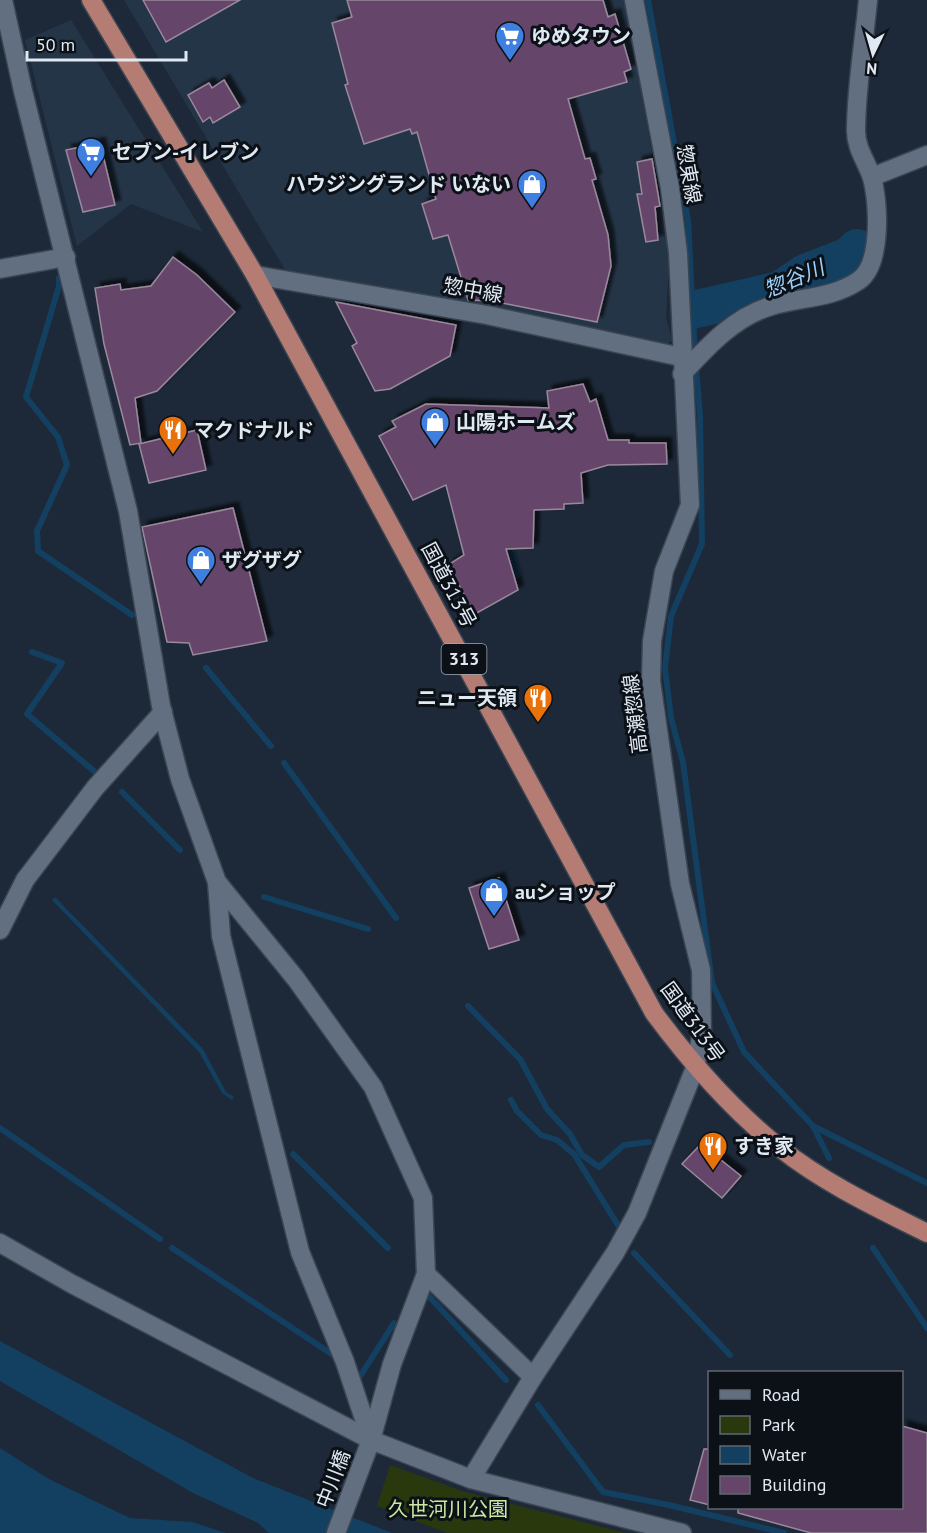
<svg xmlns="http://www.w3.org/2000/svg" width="927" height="1533" viewBox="0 0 927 1533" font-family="'PT Sans','Noto Sans JP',sans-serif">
  <defs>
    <filter id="shadow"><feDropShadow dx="5.5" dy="-5.5" stdDeviation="1.5" flood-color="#0009"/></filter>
  </defs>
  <rect width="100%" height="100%" fill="#1d2938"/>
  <!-- built -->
  <g fill="#253548">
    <polygon points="124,0 625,0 666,233 669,261 666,318 672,340 668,344 287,273"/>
    <polygon points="71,20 203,232 131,204 77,246 25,40"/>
  </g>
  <!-- green -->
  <polygon fill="#2a380e" points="390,1465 465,1492 625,1533 447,1533 377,1506"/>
  <!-- water -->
  <g fill="#133f60">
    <polygon points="55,897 203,1049 226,1092 234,1097 232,1100 222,1093 199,1052 52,900"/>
    <polygon points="0,1341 253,1478 392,1533 269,1533 258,1523 193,1493 0,1381"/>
    <polygon points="0,1448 49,1479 130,1518 192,1522 226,1533 0,1533"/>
  </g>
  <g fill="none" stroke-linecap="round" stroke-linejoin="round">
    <!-- stream -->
    <g stroke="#133f60" stroke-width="6">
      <polyline points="648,0 688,220 695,356"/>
      <polyline points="59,278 59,286 26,397 58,437 67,465 37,531 38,551 132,615"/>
      <polyline points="696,366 700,416 702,544 671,616 665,668 671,718 683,762 712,983 744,1052 813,1126 829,1158"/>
      <polyline points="509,541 518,575"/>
      <polyline points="32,652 62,663 27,714 102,778"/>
      <polyline points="206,668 271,746"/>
      <polyline points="284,763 396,918"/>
      <polyline points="122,792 180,850"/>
      <polyline points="264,897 368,929"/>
      <polyline points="468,1006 520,1059 547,1109 570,1134 582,1155 599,1167 624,1145 649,1142"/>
      <polyline points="511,1100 517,1111 541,1135 557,1140 574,1154 619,1227"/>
      <polyline points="813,1126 927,1183"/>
      <polyline points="0,1128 160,1239"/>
      <polyline points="293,1154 388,1248"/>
      <polyline points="172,1248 336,1357"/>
      <polyline points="873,1248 927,1328"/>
      <polyline points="634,1253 730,1355"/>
      <polyline points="425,1292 506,1380"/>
      <polyline points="359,1378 394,1323"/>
      <polyline points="538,1405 603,1492 669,1505 784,1533"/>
    </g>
    <!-- river -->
    <polyline stroke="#133f60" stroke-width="38" points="692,310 780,290 805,273 849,256 857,248"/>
  </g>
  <!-- building -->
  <g fill="#66456b" stroke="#99899b" stroke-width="1.5" filter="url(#shadow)">
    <polygon points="143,0 240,0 166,42"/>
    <polygon points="347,0 603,0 608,17 615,14 631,69 624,72 627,82 568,99 585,159 590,158 596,179 592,180 608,235 611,266 597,322 492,301 468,300 448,235 433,239 422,204 436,199 417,132 412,134 410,129 364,144 345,85 348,84 332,23 352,17"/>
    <polygon points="224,80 240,107 213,123 210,117 203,122 188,95 209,83 212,88"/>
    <polygon points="100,143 115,205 83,212 66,150"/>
    <polygon points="652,159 660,206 655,207 658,240 646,242 637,194 642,194 637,162"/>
    <polygon points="173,257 197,275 235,312 157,391 135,398 141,443 130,445 104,344 95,288 120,284 121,290 151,286"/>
    <polygon points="336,302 456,325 450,356 390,389 375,391 352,346 357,343"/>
    <polygon points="583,384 590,402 596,399 608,440 629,440 629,443 666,443 667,464 608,465 581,473 583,503 564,504 564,509 534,510 533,548 506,549 518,590 475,614 448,565 464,555 446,485 413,500 379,436 396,427 392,421 426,404 549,408 547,391"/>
    <polygon points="197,430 206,470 149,483 139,444"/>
    <polygon points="233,508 267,641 193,655 189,643 167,642 142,527"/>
    <polygon points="499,878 519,940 489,949 469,888"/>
    <polygon points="701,1144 741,1176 722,1198 682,1164"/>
    <polygon points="902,1426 927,1433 927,1533 811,1533 738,1513 738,1508 902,1508"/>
    <polygon points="704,1449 710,1449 710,1505 690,1500"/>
  </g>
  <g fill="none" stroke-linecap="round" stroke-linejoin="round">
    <!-- minor casing -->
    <g stroke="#3b4552" stroke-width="21">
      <g id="minor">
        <polyline points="872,177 927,155"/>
        <polyline points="0,269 66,257"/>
        <polyline points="255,275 487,315 681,357"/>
        <path d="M682,374C707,347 734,317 771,306C800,297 831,299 858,281C882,266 879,203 872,178C867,162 856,149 856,131C856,88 864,43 868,0"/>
        <polyline points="217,882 221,936 300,1252 345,1362 371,1440"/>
        <polyline points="0,930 25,880 95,788 163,712"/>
        <polyline points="0,1243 72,1284 371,1440"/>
        <polyline points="426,1274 533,1377"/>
        <polyline points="471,1479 533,1377 615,1253 637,1213 695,1068 702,1032 701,970 680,884 651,681 652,641 664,571 690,505 678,253 670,188 634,0"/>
      </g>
    </g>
    <!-- tertiary casing -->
    <g stroke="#3b4552" stroke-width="21">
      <g id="tertiary">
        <polyline points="3,0 23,91 128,511 161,706 180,779 217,882 296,979 373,1087 423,1198 426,1274 392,1364 371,1440 336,1533"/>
        <polyline points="371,1440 471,1479 682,1533"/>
      </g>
    </g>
    <!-- trunk casing -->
    <g stroke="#3b4552" stroke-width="21">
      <path id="trunk" d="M91,0L255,275L654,1013C691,1063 731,1109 780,1148C824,1183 877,1208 927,1233"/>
    </g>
    <!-- minor -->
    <use href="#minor" stroke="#616f81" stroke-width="18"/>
    <!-- tertiary -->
    <use href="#tertiary" stroke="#616f81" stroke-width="18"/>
    <!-- trunk -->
    <use href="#trunk" stroke="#b57c74" stroke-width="18"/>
  </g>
  <!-- icons -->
  <defs>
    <g id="supermarket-pin" transform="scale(1.5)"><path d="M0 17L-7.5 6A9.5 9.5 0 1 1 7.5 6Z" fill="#3f7fe0" stroke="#0c1118"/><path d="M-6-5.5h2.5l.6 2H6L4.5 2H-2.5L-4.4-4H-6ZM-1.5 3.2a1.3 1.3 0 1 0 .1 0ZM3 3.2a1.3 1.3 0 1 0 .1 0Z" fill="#fff"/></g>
    <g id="shop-pin" transform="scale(1.5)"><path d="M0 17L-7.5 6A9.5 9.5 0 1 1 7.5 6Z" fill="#3f7fe0" stroke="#0c1118"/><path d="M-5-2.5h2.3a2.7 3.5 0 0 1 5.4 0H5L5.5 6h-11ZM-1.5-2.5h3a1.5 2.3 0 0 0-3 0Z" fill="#fff"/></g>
    <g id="restaurant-pin" transform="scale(1.5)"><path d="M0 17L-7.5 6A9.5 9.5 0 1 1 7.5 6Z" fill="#e8710a" stroke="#0c1118"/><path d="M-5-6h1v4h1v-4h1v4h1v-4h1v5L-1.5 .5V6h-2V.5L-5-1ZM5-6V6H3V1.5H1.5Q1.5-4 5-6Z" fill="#fff"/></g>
  </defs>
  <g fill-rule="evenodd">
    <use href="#supermarket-pin" x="510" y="36"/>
    <use href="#supermarket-pin" x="91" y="152"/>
    <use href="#shop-pin" x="532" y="184"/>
    <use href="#shop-pin" x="435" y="422"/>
    <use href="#restaurant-pin" x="173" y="430"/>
    <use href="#shop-pin" x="201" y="560"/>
    <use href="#restaurant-pin" x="538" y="698"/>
    <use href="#shop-pin" x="494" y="892"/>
    <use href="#restaurant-pin" x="713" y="1146"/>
  </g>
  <g text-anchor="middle" stroke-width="6" stroke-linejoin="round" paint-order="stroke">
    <!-- shield labels -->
    <rect fill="#0c1118" stroke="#a0a8b1" stroke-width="1.5" x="441.5" y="644" width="45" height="30" rx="4.5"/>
    <g font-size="18" font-weight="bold" fill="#e0e8f2">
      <text x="464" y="665">313</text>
    </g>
    <!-- poi labels -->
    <g font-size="20" font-weight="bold" fill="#e0e8f2" stroke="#0c1118" text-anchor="start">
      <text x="531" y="43">ゆめタウン</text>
      <text x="112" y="159">セブン-イレブン</text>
      <text x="511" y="191" text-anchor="end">ハウジングランド いない</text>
      <text x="456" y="429">山陽ホームズ</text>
      <text x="194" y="437">マクドナルド</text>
      <text x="222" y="567">ザグザグ</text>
      <text x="517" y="705" text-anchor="end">ニュー天領</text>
      <text x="515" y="899">auショップ</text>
      <text x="734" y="1153">すき家</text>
    </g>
    <!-- street labels -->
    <g font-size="20" fill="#e0e8f2" stroke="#0c1118">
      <text transform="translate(689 174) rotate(80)" y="7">惣東線</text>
      <text transform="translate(473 290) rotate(10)" y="7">惣中線</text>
      <text transform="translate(449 585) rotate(62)" y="7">国道313号</text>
      <text transform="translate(635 714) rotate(-97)" y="7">高瀬惣線</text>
      <text transform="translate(693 1022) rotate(54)" y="7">国道313号</text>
      <text transform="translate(333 1479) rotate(-69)" y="7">中川橋</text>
    </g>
    <!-- park labels -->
    <g font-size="20" fill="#cae99e" stroke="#0c1118">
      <text x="448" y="1516">久世河川公園</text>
    </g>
    <!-- water labels -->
    <g font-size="21" font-style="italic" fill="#9dd2fe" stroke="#0c1118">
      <text transform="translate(794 279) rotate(-23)" y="7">惣谷川</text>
    </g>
  </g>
  <!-- legend -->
  <rect x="708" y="1371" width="195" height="138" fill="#0c1118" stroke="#61676f" stroke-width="1.5"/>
  <rect x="720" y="1390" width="30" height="9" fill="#616f81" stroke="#61676f" stroke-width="1.5"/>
  <text x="762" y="1401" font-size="18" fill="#e0e8f2">Road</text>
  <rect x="720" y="1416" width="30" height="18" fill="#2a380e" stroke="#61676f" stroke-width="1.5"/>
  <text x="762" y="1431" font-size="18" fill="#e0e8f2">Park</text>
  <rect x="720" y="1446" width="30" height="18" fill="#133f60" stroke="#61676f" stroke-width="1.5"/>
  <text x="762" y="1461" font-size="18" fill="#e0e8f2">Water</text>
  <rect x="720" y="1476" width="30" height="18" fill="#66456b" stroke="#61676f" stroke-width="1.5"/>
  <text x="762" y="1491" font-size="18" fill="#e0e8f2">Building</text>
  <!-- north arrow -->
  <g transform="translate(873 54) rotate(185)" stroke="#0c1118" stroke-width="4.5" paint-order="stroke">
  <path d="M0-4.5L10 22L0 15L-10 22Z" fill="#e0e8f2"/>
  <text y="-9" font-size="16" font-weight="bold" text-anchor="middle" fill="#e0e8f2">N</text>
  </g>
  <!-- scale -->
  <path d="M27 51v9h159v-9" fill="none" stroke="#e0e8f2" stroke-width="3"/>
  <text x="36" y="51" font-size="18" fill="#e0e8f2" stroke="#0c1118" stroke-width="4.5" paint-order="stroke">50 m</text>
</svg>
